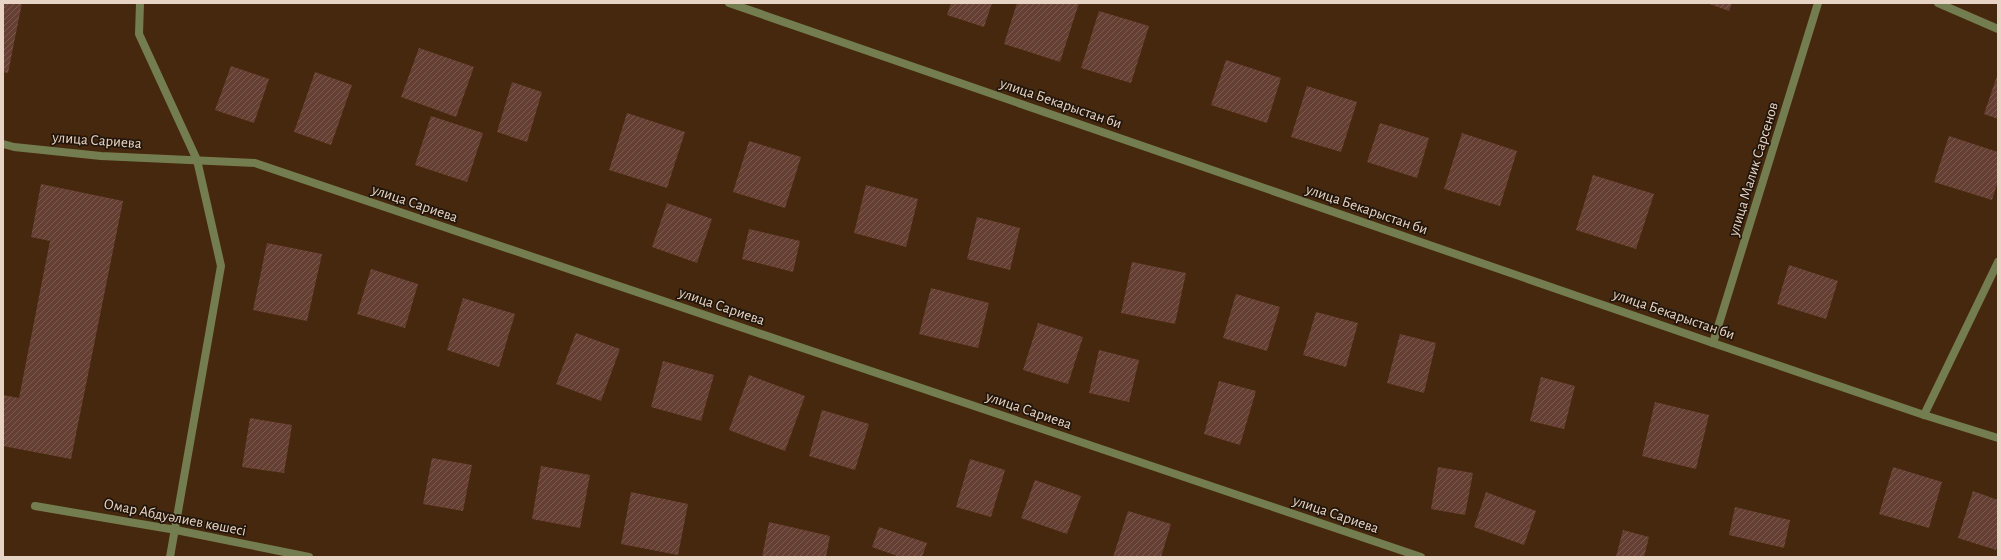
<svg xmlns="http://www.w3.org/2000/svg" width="2001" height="560" viewBox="0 0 2001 560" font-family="'Alegreya Sans',sans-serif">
  <defs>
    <pattern id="building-hatch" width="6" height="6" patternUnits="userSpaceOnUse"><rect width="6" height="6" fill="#663f33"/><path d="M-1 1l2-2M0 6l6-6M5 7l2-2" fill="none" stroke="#7c5a4f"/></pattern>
  </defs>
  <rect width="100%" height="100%" fill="#46280e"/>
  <!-- building -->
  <g fill="url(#building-hatch)">
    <polygon points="3,3 22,3 8,73 3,72"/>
    <polygon points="951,3 992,3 984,27 947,15"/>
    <polygon points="1017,3 1079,3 1060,62 1004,44"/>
    <polygon points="1707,3 1732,3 1729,11"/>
    <polygon points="1099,11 1149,26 1131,83 1081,68"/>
    <polygon points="419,48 474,67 456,117 401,97"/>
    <polygon points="1226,60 1281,78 1267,123 1211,105"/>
    <polygon points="231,66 269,79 254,123 215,110"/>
    <polygon points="315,72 352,85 331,145 294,132"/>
    <polygon points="1998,73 1998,119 1984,114"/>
    <polygon points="512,82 542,92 527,142 497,132"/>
    <polygon points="1307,86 1357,102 1341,152 1291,137"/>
    <polygon points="627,113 685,132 667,188 609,170"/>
    <polygon points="431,116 483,133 467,182 415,165"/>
    <polygon points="1380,123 1429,138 1417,178 1367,162"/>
    <polygon points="1462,133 1517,151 1500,206 1444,189"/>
    <polygon points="1949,136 1998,152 1998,181 1992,200 1934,182"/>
    <polygon points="749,141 801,157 785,208 733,192"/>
    <polygon points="1593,175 1654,194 1636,249 1576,230"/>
    <polygon points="41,184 123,201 71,459 3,446 3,395 19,398 50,241 31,237"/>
    <polygon points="866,185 918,199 906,247 854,233"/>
    <polygon points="667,203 712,219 697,263 652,247"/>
    <polygon points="977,217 1020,228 1010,270 967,259"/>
    <polygon points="749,229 800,241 793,272 742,259"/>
    <polygon points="267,243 322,254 307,321 253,310"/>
    <polygon points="1132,262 1186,273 1175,324 1121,313"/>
    <polygon points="1789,265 1838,281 1826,319 1777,304"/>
    <polygon points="371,269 418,284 405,328 357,314"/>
    <polygon points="931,288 989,303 978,348 919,334"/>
    <polygon points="1236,294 1280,307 1267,351 1223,338"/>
    <polygon points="463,298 515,314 499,367 447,350"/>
    <polygon points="1316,312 1358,323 1346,367 1303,355"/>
    <polygon points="1038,323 1083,337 1068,384 1023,370"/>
    <polygon points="576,333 620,349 601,401 556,384"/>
    <polygon points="1400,334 1436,343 1424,393 1387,383"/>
    <polygon points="1099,350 1139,360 1129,402 1089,393"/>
    <polygon points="663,361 714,375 701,421 651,407"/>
    <polygon points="749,375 805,396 785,451 729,430"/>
    <polygon points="1541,377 1575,386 1564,429 1530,421"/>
    <polygon points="1219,381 1256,391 1240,445 1204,434"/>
    <polygon points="1655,402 1709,415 1696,469 1642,456"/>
    <polygon points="822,410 869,424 855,470 809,456"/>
    <polygon points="250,418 292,425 284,473 242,467"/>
    <polygon points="432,458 472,465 463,511 423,504"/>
    <polygon points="970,459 1005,470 991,517 956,507"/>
    <polygon points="541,466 590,475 580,528 532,519"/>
    <polygon points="1438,467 1473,473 1465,515 1431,509"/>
    <polygon points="1893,467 1942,482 1929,528 1879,514"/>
    <polygon points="1035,480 1081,496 1067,534 1021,518"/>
    <polygon points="1973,491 1998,500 1998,543 1996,550 1958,538"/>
    <polygon points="631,492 688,504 678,555 621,544"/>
    <polygon points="1486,492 1536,511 1524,545 1474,527"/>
    <polygon points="1735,507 1790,520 1784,548 1729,535"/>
    <polygon points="1128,511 1171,524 1161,557 1113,557"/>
    <polygon points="769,522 830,536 826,557 762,557"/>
    <polygon points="879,527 927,543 922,557 900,557 872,547"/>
    <polygon points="1623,530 1649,537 1644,557 1616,557"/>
  </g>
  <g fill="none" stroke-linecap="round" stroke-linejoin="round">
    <!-- minor -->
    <g stroke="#737d4f" stroke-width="8">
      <polyline points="140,3 139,34 197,160 221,266 170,557"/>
      <polyline points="729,3 1713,343 1924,415 1998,438"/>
      <polyline points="1938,3 1998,29"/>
      <polyline points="3,144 14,147 101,156 255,163 1421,557"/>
      <polyline points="1713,343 1818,3"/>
      <polyline points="1924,415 1998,262"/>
      <polyline points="35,506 176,530 309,557"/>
    </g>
  </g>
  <g text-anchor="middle" stroke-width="3.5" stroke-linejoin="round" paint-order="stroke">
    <!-- street labels -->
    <g font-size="15" fill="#e7d4c5" stroke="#22150a">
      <text transform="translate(1061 103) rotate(19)" y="5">улица Бекарыстан би</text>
      <text transform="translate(97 140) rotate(4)" y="5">улица Сариева</text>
      <text transform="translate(1753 169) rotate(-73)" y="5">улица Малик Сарсенов</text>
      <text transform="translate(415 203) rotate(19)" y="5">улица Сариева</text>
      <text transform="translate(1367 209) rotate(19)" y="5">улица Бекарыстан би</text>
      <text transform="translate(722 306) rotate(19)" y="5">улица Сариева</text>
      <text transform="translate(1674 314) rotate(19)" y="5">улица Бекарыстан би</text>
      <text transform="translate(1029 410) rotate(19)" y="5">улица Сариева</text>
      <text transform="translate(1336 514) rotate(19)" y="5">улица Сариева</text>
      <text transform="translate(175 517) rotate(11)" y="5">Омар Абдуәлиев көшесі</text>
    </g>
  </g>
  <!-- border -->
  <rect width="2001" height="560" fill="none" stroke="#e7d4c5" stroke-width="8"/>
</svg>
